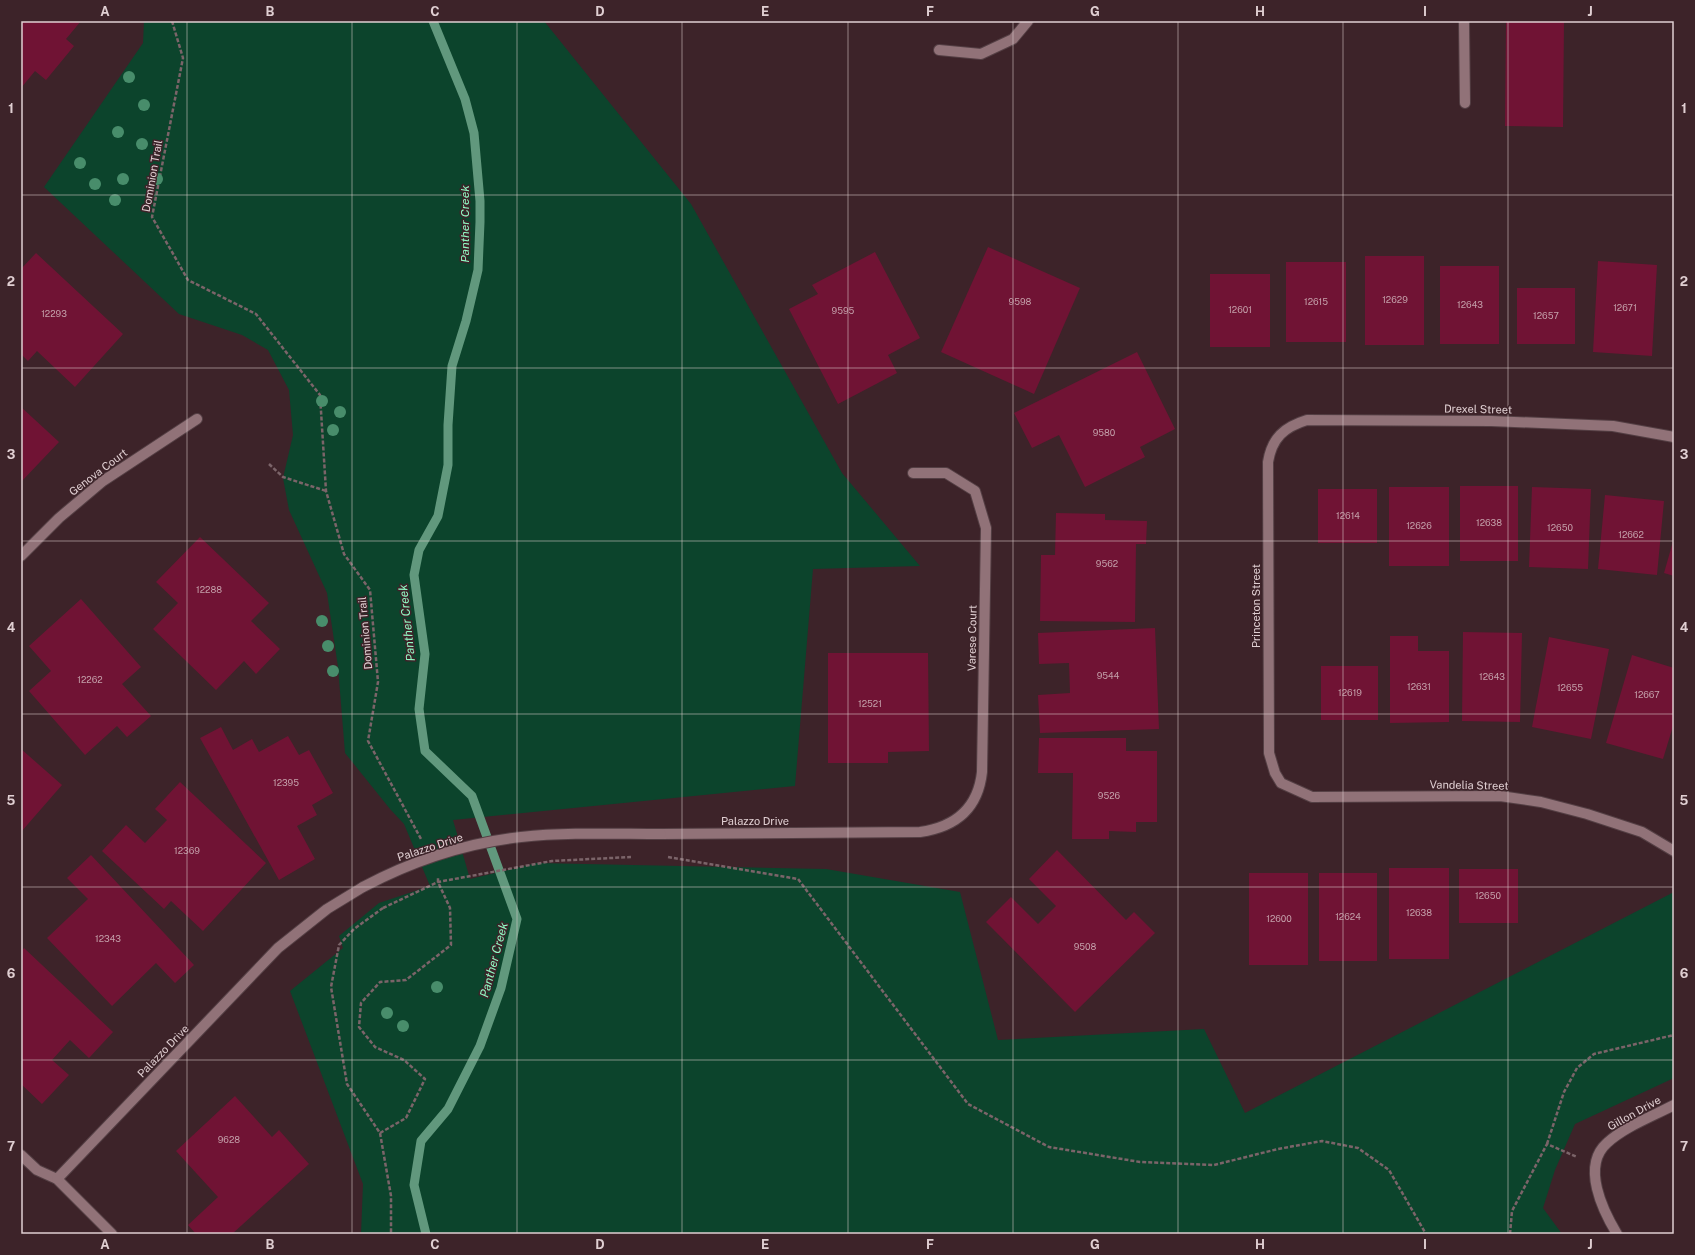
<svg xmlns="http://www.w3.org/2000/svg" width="1695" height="1255" viewBox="0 0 1695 1255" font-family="'Public Sans',sans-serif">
  <rect width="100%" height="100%" fill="#3d2329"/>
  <!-- green -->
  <polygon fill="#0c442c" points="144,21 544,21 691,204 842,473 920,566 813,569 795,786 453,820 470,879 537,863 826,869 960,892 998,1040 1204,1029 1245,1113 1674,892 1674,1078 1575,1124 1555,1170 1543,1208 1562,1234 361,1234 363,1184 290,991 343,948 339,936 379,903 430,886 404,824 390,809 345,753 338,667 327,593 289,510 283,478 293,435 289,390 268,350 242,335 179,314 44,187 143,43"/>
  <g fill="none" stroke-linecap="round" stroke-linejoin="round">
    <!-- stream -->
    <polyline stroke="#61987d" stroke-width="9" points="426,1234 414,1185 421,1141 448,1109 480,1046 501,988 517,919 472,796 425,751 419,709 425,654 414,575 419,550 438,516 448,465 448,425 452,366 466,321 478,270 480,222 480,201 474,133 465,99 433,21"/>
  </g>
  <!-- building -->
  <g fill="#701334">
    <polygon points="21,21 81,21 66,39 74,46 46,80 35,71 21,88"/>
    <polygon points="1506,21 1564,21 1563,127 1505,126"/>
    <polygon points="988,247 1080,288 1034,394 941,352"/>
    <polygon points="875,252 920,338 888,355 897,373 838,404 789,309 818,294 812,285"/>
    <polygon points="36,253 123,334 75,387 37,351 28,361 21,354 21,269"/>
    <rect x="1365" y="256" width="59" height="89"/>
    <polygon points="1598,261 1657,265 1652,356 1593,352"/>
    <rect x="1286" y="262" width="60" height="80"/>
    <rect x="1440" y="266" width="59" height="78"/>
    <rect x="1210" y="274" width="60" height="73"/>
    <rect x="1517" y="288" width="58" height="56"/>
    <polygon points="1137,352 1175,429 1140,447 1145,457 1085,487 1059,435 1032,448 1014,413"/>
    <polygon points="21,407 59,442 21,482"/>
    <rect x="1460" y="486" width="58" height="75"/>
    <rect x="1389" y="487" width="60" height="79"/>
    <polygon points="1532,487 1591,489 1588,569 1529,567"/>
    <rect x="1318" y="489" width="59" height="54"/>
    <polygon points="1605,495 1664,501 1657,575 1598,569"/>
    <polygon points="1056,513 1105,514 1105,520 1147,521 1146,544 1136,544 1135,622 1040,621 1041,555 1055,555"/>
    <polygon points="200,537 269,603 251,621 280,649 256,674 244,661 216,690 153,629 178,603 156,582"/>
    <polygon points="1674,538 1674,576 1664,573"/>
    <polygon points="81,599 141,667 122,684 151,716 127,737 117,726 85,755 29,691 51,671 29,646"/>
    <polygon points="1155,628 1159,729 1040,733 1038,695 1070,693 1069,663 1039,664 1038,633"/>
    <polygon points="1463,632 1522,633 1520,722 1462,721"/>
    <polygon points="1390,636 1418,636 1418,651 1449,651 1449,722 1390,723"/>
    <polygon points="1549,637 1609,649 1591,739 1532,727"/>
    <polygon points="828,653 928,653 929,751 888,752 888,763 828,763"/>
    <polygon points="1632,655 1674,668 1674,723 1663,759 1606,743"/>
    <rect x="1321" y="666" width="57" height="54"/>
    <polygon points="221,727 233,750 252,739 259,752 288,736 299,755 309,750 333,793 312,805 317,815 297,826 315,859 279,880 200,738"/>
    <polygon points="1039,738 1126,738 1126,751 1157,751 1157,822 1136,822 1136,832 1109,831 1109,839 1072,839 1073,773 1038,773"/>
    <polygon points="21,749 62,785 21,832"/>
    <polygon points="180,782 266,863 203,931 171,901 164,909 102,851 126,825 145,843 167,820 155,809"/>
    <polygon points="1057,850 1126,920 1134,912 1155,933 1075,1012 986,922 1011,897 1038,924 1056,906 1029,879"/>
    <polygon points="91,855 194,965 175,983 156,963 112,1006 47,938 88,899 67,878"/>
    <rect x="1389" y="868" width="60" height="91"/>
    <rect x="1459" y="869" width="59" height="54"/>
    <rect x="1249" y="873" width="59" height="92"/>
    <rect x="1319" y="873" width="58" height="88"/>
    <polygon points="24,948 113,1032 89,1058 70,1040 52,1060 69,1075 42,1104 21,1084 21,952"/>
    <polygon points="235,1096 272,1137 279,1130 309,1164 232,1234 196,1234 188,1225 218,1197 176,1151"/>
  </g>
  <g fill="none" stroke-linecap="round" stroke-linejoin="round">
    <!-- minor casing -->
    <g stroke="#543f44" stroke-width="12">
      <g id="minor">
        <polyline points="1464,21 1465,103"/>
        <polyline points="939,50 981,54 1013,39 1028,21"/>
        <path d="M1674,437L1613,426L1491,421L1307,420C1284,427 1272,438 1268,462L1269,753L1275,773L1281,783L1312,797L1500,796L1541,802L1587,814L1642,832L1674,851"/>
        <polyline points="21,556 59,518 103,481 197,419"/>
        <path d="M661,834L920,832C955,827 978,809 982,772L986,528L975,491L946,473H913"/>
        <polyline points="21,1155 37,1170 57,1179 112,1234"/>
        <polyline points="57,1179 278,948 327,909 363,887"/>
        <path d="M1617,1234C1603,1211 1581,1166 1607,1143C1624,1127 1653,1116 1674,1105"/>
      </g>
    </g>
    <!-- path -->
    <g stroke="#7b6469" stroke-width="2.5" stroke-dasharray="4 2" stroke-linecap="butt">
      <polyline points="172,21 183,58 152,217 188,280 256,314 320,395 326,491 344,554 370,590 378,682 368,741 421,839"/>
      <polyline points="269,464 283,477 326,491"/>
      <polyline points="668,857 798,879 968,1104 1049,1147 1140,1162 1214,1165 1278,1149 1322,1141 1358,1148 1389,1170 1426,1234"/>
      <polyline points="383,908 354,929 339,945 331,987 347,1084 380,1133 391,1196 391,1234"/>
      <polyline points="380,1133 406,1118 425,1079 404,1060 375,1047 359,1027 361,1003 380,982 406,980 451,945 450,908 438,882 438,878"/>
      <polyline points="1547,1144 1564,1092 1577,1068 1594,1054 1674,1035"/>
      <polyline points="1510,1234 1512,1211 1547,1144 1577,1157"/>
    </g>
    <!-- minor -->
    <use href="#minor" stroke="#917278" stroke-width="10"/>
    <!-- minor-bridge casing -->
    <g stroke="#543f44" stroke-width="12" stroke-linecap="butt">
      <path id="minor-bridge" d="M363,887C412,861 465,843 521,837C567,832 615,834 661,834"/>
    </g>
    <!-- path-bridge -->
    <polyline stroke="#7b6469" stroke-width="2.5" stroke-dasharray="4 2" stroke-linecap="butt" points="383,908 438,882 552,861 631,857"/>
    <!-- minor-bridge -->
    <use href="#minor-bridge" stroke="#917278" stroke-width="10"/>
  </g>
  <!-- trees -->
  <g fill="#488d6b">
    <circle cx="129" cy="77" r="6"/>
    <circle cx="144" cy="105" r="6"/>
    <circle cx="118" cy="132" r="6"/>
    <circle cx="142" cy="144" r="6"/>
    <circle cx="80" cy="163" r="6"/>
    <circle cx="123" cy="179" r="6"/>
    <circle cx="157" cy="179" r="6"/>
    <circle cx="95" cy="184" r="6"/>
    <circle cx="115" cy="200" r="6"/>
    <circle cx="322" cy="401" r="6"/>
    <circle cx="340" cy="412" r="6"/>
    <circle cx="333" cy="430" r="6"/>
    <circle cx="322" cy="621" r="6"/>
    <circle cx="328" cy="646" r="6"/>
    <circle cx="333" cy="671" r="6"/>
    <circle cx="437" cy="987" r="6"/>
    <circle cx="387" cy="1013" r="6"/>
    <circle cx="403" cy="1026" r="6"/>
  </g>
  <!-- grid -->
  <path fill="none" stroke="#e0cfd2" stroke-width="1" stroke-opacity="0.55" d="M187,21V1234M352,21V1234M517,21V1234M682,21V1234M848,21V1234M1013,21V1234M1178,21V1234M1343,21V1234M1508,21V1234M21,195H1674M21,368H1674M21,541H1674M21,714H1674M21,887H1674M21,1060H1674"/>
  <g text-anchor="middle" stroke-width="3" stroke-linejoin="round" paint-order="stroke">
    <!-- number labels -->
    <g font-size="9" fill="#c4a0aa">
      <text x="1395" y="303">12629</text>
      <text x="1020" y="305">9598</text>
      <text x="1316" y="305">12615</text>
      <text x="1470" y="308">12643</text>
      <text x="1625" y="311">12671</text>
      <text x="1240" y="313">12601</text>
      <text x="843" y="314">9595</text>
      <text x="54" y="317">12293</text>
      <text x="1546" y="319">12657</text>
      <text x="1104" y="436">9580</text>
      <text x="1348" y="519">12614</text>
      <text x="1489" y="526">12638</text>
      <text x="1419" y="529">12626</text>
      <text x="1560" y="531">12650</text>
      <text x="1631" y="538">12662</text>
      <text x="1107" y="567">9562</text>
      <text x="209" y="593">12288</text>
      <text x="1108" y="679">9544</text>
      <text x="1492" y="680">12643</text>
      <text x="90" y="683">12262</text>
      <text x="1419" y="690">12631</text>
      <text x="1570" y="691">12655</text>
      <text x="1350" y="696">12619</text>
      <text x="1647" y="698">12667</text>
      <text x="870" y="707">12521</text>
      <text x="286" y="786">12395</text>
      <text x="1109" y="799">9526</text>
      <text x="187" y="854">12369</text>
      <text x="1488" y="899">12650</text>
      <text x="1419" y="916">12638</text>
      <text x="1348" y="920">12624</text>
      <text x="1279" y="922">12600</text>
      <text x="108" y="942">12343</text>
      <text x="1085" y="950">9508</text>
      <text x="229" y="1143">9628</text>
    </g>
    <!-- street labels -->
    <g font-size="11" fill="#e0cfd2" stroke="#3d2329">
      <text transform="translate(152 176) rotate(-80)" y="4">Dominion Trail</text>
      <text transform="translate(1478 409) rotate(1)" y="4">Drexel Street</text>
      <text transform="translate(98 472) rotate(-37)" y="4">Genova Court</text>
      <text transform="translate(1256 606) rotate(-90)" y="4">Princeton Street</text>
      <text transform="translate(365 633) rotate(-95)" y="4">Dominion Trail</text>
      <text transform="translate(972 638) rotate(-89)" y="4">Varese Court</text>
      <text transform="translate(1469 785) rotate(1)" y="4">Vandelia Street</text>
      <text x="755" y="825">Palazzo Drive</text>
      <text transform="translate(430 847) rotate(-18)" y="4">Palazzo Drive</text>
      <text transform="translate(163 1051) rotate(-46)" y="4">Palazzo Drive</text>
      <text transform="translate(1634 1113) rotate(-29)" y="4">Gillon Drive</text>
    </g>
    <!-- water labels -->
    <g font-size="12" font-style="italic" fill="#91fcc5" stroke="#3d2329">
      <text transform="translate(465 224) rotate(-90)" y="4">Panther Creek</text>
      <text transform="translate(407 623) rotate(-96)" y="4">Panther Creek</text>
      <text transform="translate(494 960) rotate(-75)" y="4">Panther Creek</text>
    </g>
  </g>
  <!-- border -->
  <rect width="1695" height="1255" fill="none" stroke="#3d2329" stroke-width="44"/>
  <rect x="22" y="22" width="1651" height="1211" fill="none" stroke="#e0cfd2" stroke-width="1.5"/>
  <g font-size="13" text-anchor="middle" font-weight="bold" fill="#e0cfd2">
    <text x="105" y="16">A</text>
    <text x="270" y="16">B</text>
    <text x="435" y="16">C</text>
    <text x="600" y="16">D</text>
    <text x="765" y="16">E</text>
    <text x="930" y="16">F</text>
    <text x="1095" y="16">G</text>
    <text x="1260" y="16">H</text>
    <text x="1425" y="16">I</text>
    <text x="1590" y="16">J</text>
    <text x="11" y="113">1</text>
    <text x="1684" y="113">1</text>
    <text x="11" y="286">2</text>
    <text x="1684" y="286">2</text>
    <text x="11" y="459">3</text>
    <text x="1684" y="459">3</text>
    <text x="11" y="632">4</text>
    <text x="1684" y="632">4</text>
    <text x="11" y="805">5</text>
    <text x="1684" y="805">5</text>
    <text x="11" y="978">6</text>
    <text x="1684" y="978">6</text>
    <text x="11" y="1151">7</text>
    <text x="1684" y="1151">7</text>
    <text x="105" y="1249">A</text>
    <text x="270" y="1249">B</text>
    <text x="435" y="1249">C</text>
    <text x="600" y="1249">D</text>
    <text x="765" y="1249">E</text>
    <text x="930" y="1249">F</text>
    <text x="1095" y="1249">G</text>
    <text x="1260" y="1249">H</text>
    <text x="1425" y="1249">I</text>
    <text x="1590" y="1249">J</text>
  </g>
</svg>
